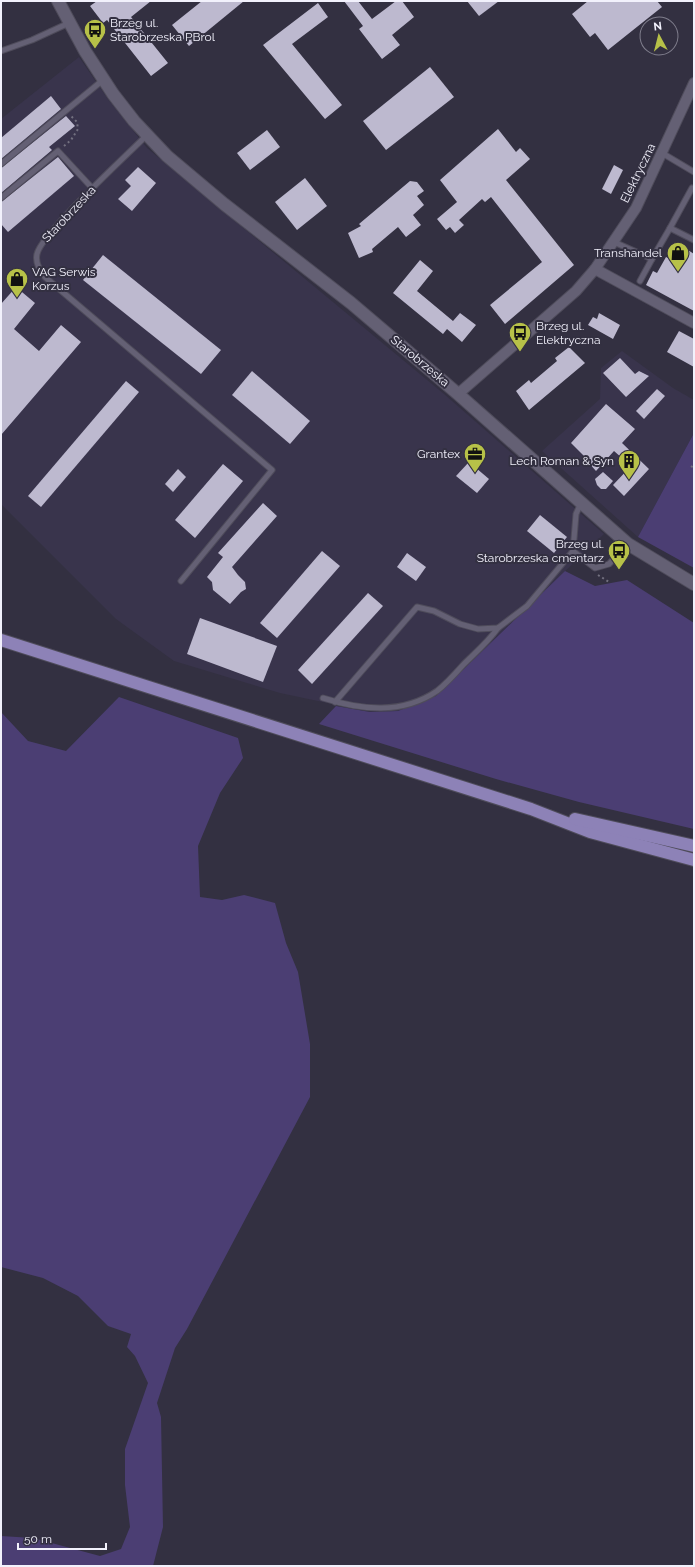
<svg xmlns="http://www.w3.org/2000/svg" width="695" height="1567" viewBox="0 0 695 1567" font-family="Raleway,sans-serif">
  <rect width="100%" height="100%" fill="#333041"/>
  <!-- built -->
  <g fill="#39344c">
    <polygon points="79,57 108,99 147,148 444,394 604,534 490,643 439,695 398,711 370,712 280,693 174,661 116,619 1,504 1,119"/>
    <polygon points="622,351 673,388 694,400 694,433 638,537 542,451 600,399 601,368"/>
  </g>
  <!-- green -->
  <g fill="#4b3e73">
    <polygon points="694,433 694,568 638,537"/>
    <polygon points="565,571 595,586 627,580 694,623 694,829 579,802 496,779 319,724 336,706 370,712 398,711 436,696"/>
    <polygon points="119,697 238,738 243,758 220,793 198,846 200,897 222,900 244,895 275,903 286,943 298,972 310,1044 310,1097 187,1329 175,1348 157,1403 161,1417 163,1527 153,1566 1,1566 1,1536 33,1538 100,1556 121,1549 130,1527 125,1485 125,1449 148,1383 135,1356 127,1347 131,1334 108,1326 78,1296 43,1278 1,1267 1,712 28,741 66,751"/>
  </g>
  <!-- building -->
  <g fill="#bdb9cf">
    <polygon points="97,1 151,1 131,17 168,63 151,76 107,20 103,23 90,6"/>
    <polygon points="202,1 244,1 189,46 172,25"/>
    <polygon points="344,1 358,1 372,19 396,1 402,1 414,17 392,35 400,45 382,59 359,29 363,26"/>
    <polygon points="467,1 499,1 479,16"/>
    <polygon points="588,1 657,1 662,7 608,50 595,33 590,37 572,14"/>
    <polygon points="318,3 328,17 292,44 342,105 325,119 263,45"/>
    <polygon points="430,67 454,97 386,150 363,121"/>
    <polygon points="51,96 61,109 1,159 1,138"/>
    <polygon points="66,116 75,126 49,147 52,150 1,193 1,168"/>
    <polygon points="498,129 516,152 520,148 530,159 506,180 574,265 505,324 490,305 542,262 491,197 485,202 482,199 459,220 464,225 455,233 450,227 446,230 437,219 457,202 440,180"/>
    <polygon points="267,130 280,147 250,170 237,153"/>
    <polygon points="58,157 74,176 8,232 1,224 1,202"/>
    <polygon points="614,165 623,170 611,194 602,189"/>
    <polygon points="138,167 156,183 132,211 118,199 131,186 125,180"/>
    <polygon points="305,178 327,206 297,230 275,202"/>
    <polygon points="410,181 417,182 424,191 417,196 424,205 413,215 421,225 406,237 398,227 372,249 373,252 359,258 348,233 361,226 359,224"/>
    <polygon points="688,250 694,254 694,311 646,285 653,271 657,273 666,257 680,264"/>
    <polygon points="103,255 221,350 201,374 83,280"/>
    <polygon points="420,260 433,271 417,291 453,321 460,313 476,325 462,342 447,329 443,334 393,293"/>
    <polygon points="16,287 35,303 14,329 39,351 61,325 81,342 1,435 1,304"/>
    <polygon points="599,313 620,325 613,339 588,325 593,317 597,319"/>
    <polygon points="679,331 694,339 694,367 667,352"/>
    <polygon points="569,347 585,363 529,410 516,391 529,380 531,383 557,361 555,358"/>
    <polygon points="620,358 635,374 639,371 649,376 626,397 603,373"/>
    <polygon points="252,371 310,421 290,444 232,395"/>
    <polygon points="126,381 139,392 41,507 28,496"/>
    <polygon points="657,389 665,396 644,419 636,411"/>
    <polygon points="606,404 635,429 622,443 649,469 624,496 613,485 631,466 614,451 596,471 588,462 589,461 571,443"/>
    <polygon points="469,462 489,479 477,493 456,476"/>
    <polygon points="223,464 243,481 195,538 175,520"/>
    <polygon points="178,469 186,477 173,492 165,484"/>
    <polygon points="603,472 613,481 606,489 601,489 597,485 595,479"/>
    <polygon points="263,503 277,516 232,567 238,575 245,582 246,589 241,592 230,604 213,590 212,582 207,577 223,557 218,553"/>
    <polygon points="540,515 567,537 554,553 527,531"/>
    <polygon points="322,551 340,566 277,638 260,623"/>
    <polygon points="407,553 426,567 416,581 397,567"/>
    <polygon points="368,593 383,606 312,684 298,670"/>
    <polygon points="200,618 277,646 263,682 187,654"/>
  </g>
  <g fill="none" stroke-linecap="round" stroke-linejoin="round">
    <!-- service casing -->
    <g stroke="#4f4c5b" stroke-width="7">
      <g id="service">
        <polyline points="1,51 32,40 69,23"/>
        <path d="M147,135C127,155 41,234 37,254C35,263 40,271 45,277L272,470L181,581"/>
        <polyline points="662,153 694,172"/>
        <polyline points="1,164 103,80"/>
        <polyline points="1,198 58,151 93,189"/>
        <polyline points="670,228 692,188"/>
        <polyline points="614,242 652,259 670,228 694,240"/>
        <polyline points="640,281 652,259"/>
        <polyline points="581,503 576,514 573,551 595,568 609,564 628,544"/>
        <path d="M323,698C361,710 402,715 437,691C446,684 455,674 463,665C475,653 488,642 498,628"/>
        <polyline points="335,702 417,607 434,611 460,624 478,629 498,628 527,606 573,551"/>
      </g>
    </g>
    <!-- minor casing -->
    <g stroke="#4f4c5b" stroke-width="12">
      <g id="minor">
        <polyline points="595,269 694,323"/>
        <polyline points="458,394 576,291 595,269 636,208 694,83"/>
      </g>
    </g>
    <!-- tertiary casing -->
    <g stroke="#4f4c5b" stroke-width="14">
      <polyline id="tertiary" points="58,1 85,51 113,94 134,121 167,156 224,204 351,303 458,394 628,544 694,584"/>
    </g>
    <!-- primary casing -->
    <g stroke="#4f4c5b" stroke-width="14">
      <g id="primary">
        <polyline points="1,640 531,809 590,832 694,860"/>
        <polyline points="575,819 694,846"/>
      </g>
    </g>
    <!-- path -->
    <g stroke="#72707f" stroke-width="2" stroke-dasharray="2 3" stroke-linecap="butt">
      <polyline points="64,146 71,140 78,129 77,122 71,116"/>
      <polyline points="691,466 694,468"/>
      <polyline points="598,575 609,582"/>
    </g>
    <!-- service -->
    <use href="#service" stroke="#646074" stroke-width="5"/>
    <!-- minor -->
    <use href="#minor" stroke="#646074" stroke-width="10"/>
    <!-- tertiary -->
    <use href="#tertiary" stroke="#646074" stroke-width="12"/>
    <!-- primary -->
    <use href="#primary" stroke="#8d82b7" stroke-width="12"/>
  </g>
  <!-- icons -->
  <defs>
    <g id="bus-pin" transform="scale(1.15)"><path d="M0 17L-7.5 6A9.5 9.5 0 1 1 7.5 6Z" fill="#b7c148" stroke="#333041"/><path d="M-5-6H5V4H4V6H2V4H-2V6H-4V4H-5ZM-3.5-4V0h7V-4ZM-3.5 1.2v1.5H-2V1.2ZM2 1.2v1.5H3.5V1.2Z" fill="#111"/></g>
    <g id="shop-pin" transform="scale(1.15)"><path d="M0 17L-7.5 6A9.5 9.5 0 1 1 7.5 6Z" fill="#b7c148" stroke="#333041"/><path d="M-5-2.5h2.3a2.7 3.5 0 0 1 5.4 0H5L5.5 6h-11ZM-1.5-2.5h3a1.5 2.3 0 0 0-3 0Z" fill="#111"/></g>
    <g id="office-pin" transform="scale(1.15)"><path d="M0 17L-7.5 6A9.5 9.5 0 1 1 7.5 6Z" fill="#b7c148" stroke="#333041"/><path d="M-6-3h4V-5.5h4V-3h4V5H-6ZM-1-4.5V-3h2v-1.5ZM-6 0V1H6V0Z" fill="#111"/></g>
    <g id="building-pin" transform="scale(1.15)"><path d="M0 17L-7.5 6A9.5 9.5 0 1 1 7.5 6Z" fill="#b7c148" stroke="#333041"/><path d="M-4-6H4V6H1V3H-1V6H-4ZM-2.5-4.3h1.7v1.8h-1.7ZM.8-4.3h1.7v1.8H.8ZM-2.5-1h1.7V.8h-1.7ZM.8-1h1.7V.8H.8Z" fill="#111"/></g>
  </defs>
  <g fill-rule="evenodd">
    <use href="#bus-pin" x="95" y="30"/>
    <use href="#shop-pin" x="678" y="253"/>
    <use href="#shop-pin" x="17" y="279"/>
    <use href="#bus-pin" x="520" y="333"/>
    <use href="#office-pin" x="475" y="454"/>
    <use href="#building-pin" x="629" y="461"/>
    <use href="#bus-pin" x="619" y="551"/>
  </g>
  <g text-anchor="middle" stroke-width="4" stroke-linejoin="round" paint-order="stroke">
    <!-- poi labels -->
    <g font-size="12" fill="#f2f1fc" stroke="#333041" text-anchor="end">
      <text x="110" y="27" text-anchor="start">Brzeg ul.<tspan x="110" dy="14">Starobrzeska PBrol</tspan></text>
      <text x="662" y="257">Transhandel</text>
      <text x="32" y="276" text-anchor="start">VAG Serwis<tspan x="32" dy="14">Korzus</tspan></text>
      <text x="536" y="330" text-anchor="start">Brzeg ul.<tspan x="536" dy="14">Elektryczna</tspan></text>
      <text x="460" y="458">Grantex</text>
      <text x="614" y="465">Lech Roman &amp; Syn</text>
      <text x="604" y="548">Brzeg ul.<tspan x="604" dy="14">Starobrzeska cmentarz</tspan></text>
    </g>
    <!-- street labels -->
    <g font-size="12" fill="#f2f1fc" stroke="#333041">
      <text transform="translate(638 173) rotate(-64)" y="4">Elektryczna</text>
      <text transform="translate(69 214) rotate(-47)" y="4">Starobrzeska</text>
      <text transform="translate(420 361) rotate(40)" y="4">Starobrzeska</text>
    </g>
  </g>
  <!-- border -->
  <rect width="695" height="1567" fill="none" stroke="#f2f1fc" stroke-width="4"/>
  <!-- north arrow -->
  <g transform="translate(659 36) rotate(353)"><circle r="19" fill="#333041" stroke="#7f7d8c"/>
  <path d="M0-3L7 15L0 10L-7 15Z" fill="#b7c148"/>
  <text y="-6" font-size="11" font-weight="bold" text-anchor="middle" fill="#f2f1fc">N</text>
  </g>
  <!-- scale -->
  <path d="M18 1543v6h88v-6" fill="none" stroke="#f2f1fc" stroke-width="2"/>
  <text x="24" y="1543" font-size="12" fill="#f2f1fc" stroke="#333041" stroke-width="3" paint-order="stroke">50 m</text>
</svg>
